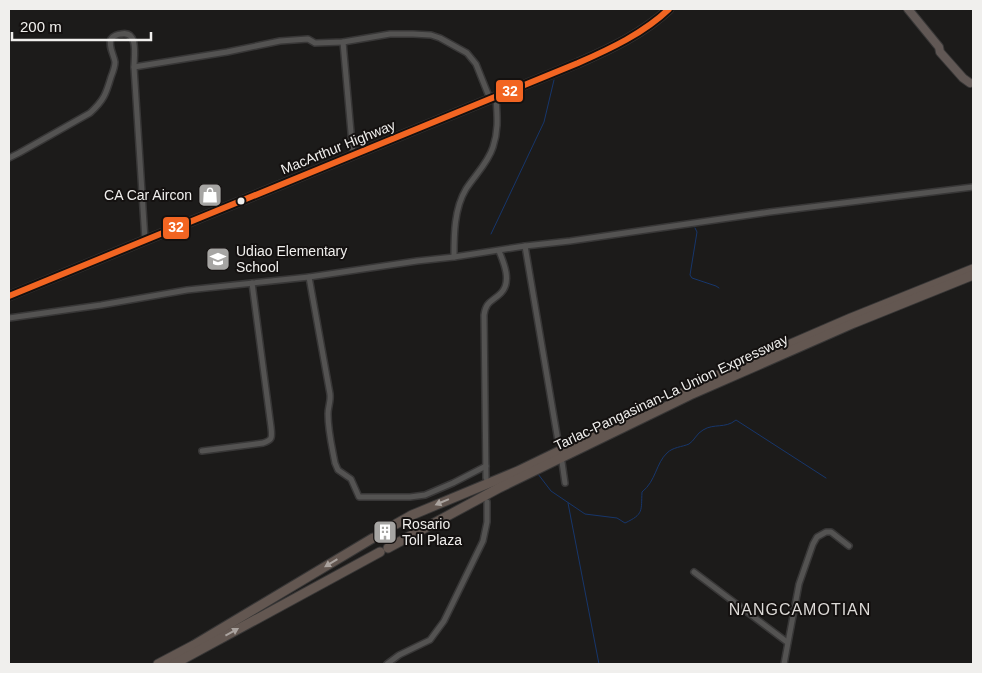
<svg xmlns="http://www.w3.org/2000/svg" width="982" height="673" viewBox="0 0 982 673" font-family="Helvetica,sans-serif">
  <rect width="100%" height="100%" fill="#1c1b1a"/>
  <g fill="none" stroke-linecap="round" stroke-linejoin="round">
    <!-- stream -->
    <g stroke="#17366b" stroke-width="1">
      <polyline points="695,228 697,232 690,275 692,278 716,286 719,288"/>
      <polyline points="491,234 544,122 554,80"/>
      <path d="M538,474L551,491L585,514L617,518L625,523C644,514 641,511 642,492C656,481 656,463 667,453C673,447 682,447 689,444C694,441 697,433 703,430C714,423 725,429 736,420L826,478"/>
      <polyline points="568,503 599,664"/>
    </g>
    <!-- motorway-tunnel -->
    <polyline stroke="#3c3b3a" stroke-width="9" stroke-dasharray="9 4.5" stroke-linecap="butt" points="373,538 396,524"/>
    <!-- minor casing -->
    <g stroke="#383737" stroke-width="8">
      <g id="minor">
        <polyline points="343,42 353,155"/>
        <path d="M9,158L19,153L90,113C104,100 106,94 111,77C113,72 115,67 115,62C114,55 108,46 111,39C113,36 118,34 121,34C139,30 134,57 134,67"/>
        <polyline points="145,240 134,67 227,52 280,41 308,39 315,43 343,42 390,34 413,34 431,35 440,38 467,53 476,64 490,99"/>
        <polyline points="525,246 558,441"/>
        <path d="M454,257C454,235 454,209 466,189C475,175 488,163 493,147C499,129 497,115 496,97"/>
        <path d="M309,277L330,394C331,401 328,407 328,414C328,431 332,447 335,463L338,470L351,479L359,497H410L425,495L453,483L486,466"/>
        <polyline points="9,318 101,305 187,290 309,277 417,261 454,257 525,246 570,241 770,212 973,187"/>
        <path d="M202,451L263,443C273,440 272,437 271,427L252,283"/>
        <polyline points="562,462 565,483"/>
        <path d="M486,478L484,315C486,301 492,302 501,293C512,282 504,263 499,251"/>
        <polyline points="694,572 787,642"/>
        <polyline points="387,664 399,655 430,640 444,621 483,541 487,522 487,502"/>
        <polyline points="784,664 799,584 813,544 817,537 826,532 831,532 849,546"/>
      </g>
    </g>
    <!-- primary casing -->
    <g stroke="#383737" stroke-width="10">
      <polyline id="primary" points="908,9 939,47 940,52 963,78 970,83"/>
    </g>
    <!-- trunk casing -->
    <g stroke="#383737" stroke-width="11">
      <path id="trunk" d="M9,296L578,63C610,49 644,33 669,9"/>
    </g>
    <!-- motorway casing -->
    <g stroke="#383737" stroke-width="11">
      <g id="motorway">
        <polyline points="684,392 712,378 851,318 973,269"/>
        <polyline points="396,524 412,515 518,471 638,413"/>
        <polyline points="388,548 499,488 690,395 854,323 973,275"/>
        <polyline points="158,664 194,645 373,538"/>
        <polyline points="174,664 380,552"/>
      </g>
    </g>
    <!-- minor -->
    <use href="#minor" stroke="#545352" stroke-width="5"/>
    <!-- primary -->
    <use href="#primary" stroke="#615855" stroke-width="8"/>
    <!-- trunk -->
    <use href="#trunk" stroke="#625853" stroke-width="9"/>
    <!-- motorway -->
    <use href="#motorway" stroke="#635751" stroke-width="9"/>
    <!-- bus-1 casing -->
    <g stroke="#141110" stroke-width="10">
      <path id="bus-1" d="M9,296L578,63C610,49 644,33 669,9"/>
    </g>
    <!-- bus-1 -->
    <use href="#bus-1" stroke="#f26522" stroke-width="6"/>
  </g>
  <!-- one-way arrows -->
  <defs><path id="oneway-solid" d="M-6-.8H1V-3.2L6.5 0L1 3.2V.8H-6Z" transform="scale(1.25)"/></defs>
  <g fill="#aaa39f">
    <use href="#oneway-solid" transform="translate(442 502) rotate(157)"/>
    <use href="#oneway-solid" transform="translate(331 563) rotate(149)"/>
    <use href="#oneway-solid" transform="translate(232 632) rotate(-29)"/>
  </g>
  <!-- icons -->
  <defs>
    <g id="shop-square" transform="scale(1.25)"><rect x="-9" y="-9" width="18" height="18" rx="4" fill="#a6a5a3" stroke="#141110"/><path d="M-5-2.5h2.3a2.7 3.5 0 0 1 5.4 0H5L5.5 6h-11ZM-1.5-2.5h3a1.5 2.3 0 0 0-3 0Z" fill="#fff"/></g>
    <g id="school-square" transform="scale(1.25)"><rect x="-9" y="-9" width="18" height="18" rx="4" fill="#a6a5a3" stroke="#141110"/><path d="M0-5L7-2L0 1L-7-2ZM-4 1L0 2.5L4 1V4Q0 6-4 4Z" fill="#fff"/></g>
    <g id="building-square" transform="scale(1.25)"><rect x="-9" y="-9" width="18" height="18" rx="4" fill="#a6a5a3" stroke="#141110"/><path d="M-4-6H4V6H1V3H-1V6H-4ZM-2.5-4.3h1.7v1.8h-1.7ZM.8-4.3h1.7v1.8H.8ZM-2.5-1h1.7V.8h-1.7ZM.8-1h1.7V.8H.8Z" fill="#fff"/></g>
  </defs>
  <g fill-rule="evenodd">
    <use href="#shop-square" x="210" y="195"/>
    <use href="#school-square" x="218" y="259"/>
    <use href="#building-square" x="385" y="532"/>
  </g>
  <!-- markers -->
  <circle fill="#f0efed" stroke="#141110" stroke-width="2" cx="241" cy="201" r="4.5"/>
  <g text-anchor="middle" stroke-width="4" stroke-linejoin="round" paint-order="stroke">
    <!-- street labels -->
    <g font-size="14" fill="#f0efed" stroke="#141110">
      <text transform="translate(338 147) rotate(-22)" y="5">MacArthur Highway</text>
      <text transform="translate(671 392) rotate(-25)" y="5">Tarlac-Pangasinan-La Union Expressway</text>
    </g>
    <!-- poi labels -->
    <g font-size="14" fill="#f0efed" stroke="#141110" text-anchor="start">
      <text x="192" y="200" text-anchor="end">CA Car Aircon</text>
      <text x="236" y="256">Udiao Elementary<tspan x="236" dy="16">School</tspan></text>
      <text x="402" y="529">Rosario<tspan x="402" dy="16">Toll Plaza</tspan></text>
    </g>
    <!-- quarter labels -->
    <g font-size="16" letter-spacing="1" fill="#dddad7" stroke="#141110">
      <text x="800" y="615">NANGCAMOTIAN</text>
    </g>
  </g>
  <g stroke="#141110" stroke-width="2">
    <rect x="495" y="79" width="29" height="24" rx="5" fill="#f26522"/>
    <rect x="162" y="216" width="28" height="24" rx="5" fill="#f26522"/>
  </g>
  <g font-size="14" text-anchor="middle" font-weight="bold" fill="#fff">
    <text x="510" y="96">32</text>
    <text x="176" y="232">32</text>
  </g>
  <!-- border -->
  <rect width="982" height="673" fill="none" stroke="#f0efed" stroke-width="20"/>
  <!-- scale -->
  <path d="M12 32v8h139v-8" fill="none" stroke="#f0efed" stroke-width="2.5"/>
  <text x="20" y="32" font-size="15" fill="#f0efed" stroke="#141110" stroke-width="4" paint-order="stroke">200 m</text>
</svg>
